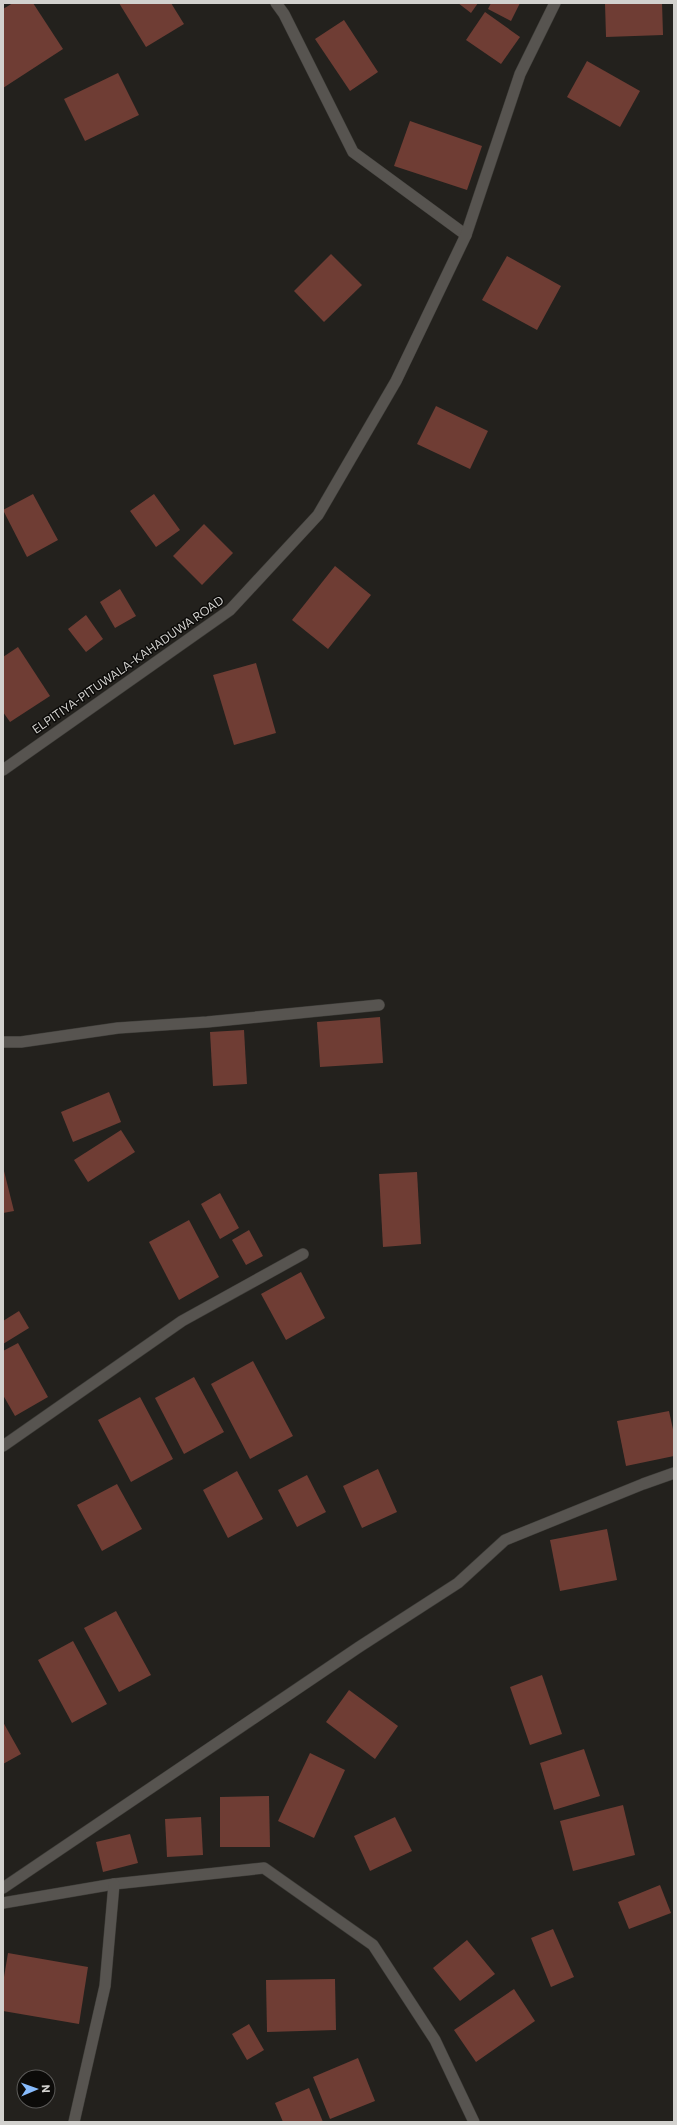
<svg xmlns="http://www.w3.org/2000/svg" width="677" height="2125" viewBox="0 0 677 2125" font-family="Commissioner,sans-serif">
  <rect width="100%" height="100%" fill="#23211d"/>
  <!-- building -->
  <g fill="#6f3d34">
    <polygon points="13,3 33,3 63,49 3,88 3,9"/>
    <polygon points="119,3 171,3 184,24 146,47"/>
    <polygon points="458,3 478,3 471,13"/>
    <polygon points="491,3 520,3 511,21 488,9"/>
    <polygon points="605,3 662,3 663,35 606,37"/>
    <polygon points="485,12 520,37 501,64 466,40"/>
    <polygon points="344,20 378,72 350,91 315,39"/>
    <polygon points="587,61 640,91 620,127 567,97"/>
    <polygon points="118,73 139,115 85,141 64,99"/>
    <polygon points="410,121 482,146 467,190 394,166"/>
    <polygon points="331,254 362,285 324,322 294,291"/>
    <polygon points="507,256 561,286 537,330 482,300"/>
    <polygon points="436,406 488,431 470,469 417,444"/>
    <polygon points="33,494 58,540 27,557 3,510"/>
    <polygon points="154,494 180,530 156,547 130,511"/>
    <polygon points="204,524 233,553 202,585 173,556"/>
    <polygon points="335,566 371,595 328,649 292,620"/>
    <polygon points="120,589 136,616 115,628 100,602"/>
    <polygon points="86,615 103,639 86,652 68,629"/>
    <polygon points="18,647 50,696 10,722 3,712 3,657"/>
    <polygon points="256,663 276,733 234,745 213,675"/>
    <polygon points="380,1017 383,1063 320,1067 317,1022"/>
    <polygon points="244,1030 247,1084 213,1086 210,1032"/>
    <polygon points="109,1092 121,1122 73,1142 61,1112"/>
    <polygon points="121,1130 135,1152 88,1182 74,1160"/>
    <polygon points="3,1167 14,1211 3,1213"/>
    <polygon points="417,1172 421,1244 383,1247 379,1174"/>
    <polygon points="220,1193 239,1228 220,1239 201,1204"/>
    <polygon points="189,1220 219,1277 179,1300 149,1242"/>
    <polygon points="249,1230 263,1256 246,1265 232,1240"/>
    <polygon points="301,1272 325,1318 286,1340 261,1294"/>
    <polygon points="19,1311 29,1328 3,1344 3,1321"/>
    <polygon points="18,1343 48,1397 15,1416 3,1395 3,1351"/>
    <polygon points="253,1361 293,1436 250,1459 211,1384"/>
    <polygon points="194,1377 224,1432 184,1454 155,1398"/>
    <polygon points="140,1397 173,1459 131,1482 98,1420"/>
    <polygon points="669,1411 674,1434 674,1456 626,1466 617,1421"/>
    <polygon points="378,1469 397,1512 362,1528 343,1486"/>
    <polygon points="237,1471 263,1519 228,1538 203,1490"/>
    <polygon points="307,1475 326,1512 297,1527 278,1490"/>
    <polygon points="117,1484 142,1529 102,1551 77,1505"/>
    <polygon points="607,1529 617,1580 560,1591 550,1540"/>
    <polygon points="116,1611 151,1675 119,1692 84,1628"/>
    <polygon points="73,1641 107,1704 72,1723 38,1660"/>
    <polygon points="542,1675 562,1734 530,1745 510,1687"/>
    <polygon points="349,1690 398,1726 375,1759 326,1722"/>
    <polygon points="3,1722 21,1754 3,1764"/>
    <polygon points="584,1749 600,1796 554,1810 540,1763"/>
    <polygon points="310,1753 345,1770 314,1838 278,1821"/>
    <polygon points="269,1796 270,1847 220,1847 220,1797"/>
    <polygon points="623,1805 635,1855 573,1871 560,1821"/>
    <polygon points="201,1817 203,1855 167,1857 165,1819"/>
    <polygon points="395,1817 412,1851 370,1871 354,1836"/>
    <polygon points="130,1834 138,1863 103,1872 96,1842"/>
    <polygon points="660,1885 671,1913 629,1929 618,1902"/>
    <polygon points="553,1929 574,1977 551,1987 531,1938"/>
    <polygon points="467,1940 495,1974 460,2001 433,1968"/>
    <polygon points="8,1953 88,1967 79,2024 3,2011 3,1983"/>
    <polygon points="335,1979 336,2030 267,2032 266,1980"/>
    <polygon points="514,1989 535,2021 476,2062 454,2030"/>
    <polygon points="249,2024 264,2050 247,2060 232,2034"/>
    <polygon points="358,2058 375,2101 330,2119 313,2077"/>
    <polygon points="309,2088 323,2122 283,2122 275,2103"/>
  </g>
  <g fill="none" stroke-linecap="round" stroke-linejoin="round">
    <!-- minor casing -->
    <g stroke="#3c3b37" stroke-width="12">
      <g id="minor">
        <polyline points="276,3 284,14 353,152 466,235"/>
        <polyline points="3,1042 21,1042 118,1028 207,1022 379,1005"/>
        <polyline points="3,1446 182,1321 303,1254"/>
        <polyline points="3,1888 359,1647 458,1583 505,1540 643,1484 674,1473"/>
        <polyline points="3,1903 114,1884 264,1868 373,1945 435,2040 474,2122"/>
        <polyline points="74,2122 105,1986 114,1884"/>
      </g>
    </g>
    <!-- tertiary casing -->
    <g stroke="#3c3b37" stroke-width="12">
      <polyline id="tertiary" points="3,770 230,610 318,515 396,381 466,235 520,74 555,3"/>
    </g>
    <!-- minor -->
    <use href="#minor" stroke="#575450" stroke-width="11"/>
    <!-- tertiary -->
    <use href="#tertiary" stroke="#575450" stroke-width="11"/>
  </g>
  <g text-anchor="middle" stroke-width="3" stroke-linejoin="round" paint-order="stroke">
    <!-- street labels -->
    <g font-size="12" fill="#d2d1ce" stroke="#0c0b09">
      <text transform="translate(128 665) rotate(-35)" y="4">ELPITIYA-PITUWALA-KAHADUWA ROAD</text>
    </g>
  </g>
  <!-- border -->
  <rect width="677" height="2125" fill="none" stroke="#d2d1ce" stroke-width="8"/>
  <!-- north arrow -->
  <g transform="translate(36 2089) rotate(88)"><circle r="19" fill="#0c0b09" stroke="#5b5a58"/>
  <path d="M0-3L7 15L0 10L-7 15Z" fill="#87bbfc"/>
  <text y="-6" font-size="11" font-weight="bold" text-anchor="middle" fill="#d2d1ce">N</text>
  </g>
</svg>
